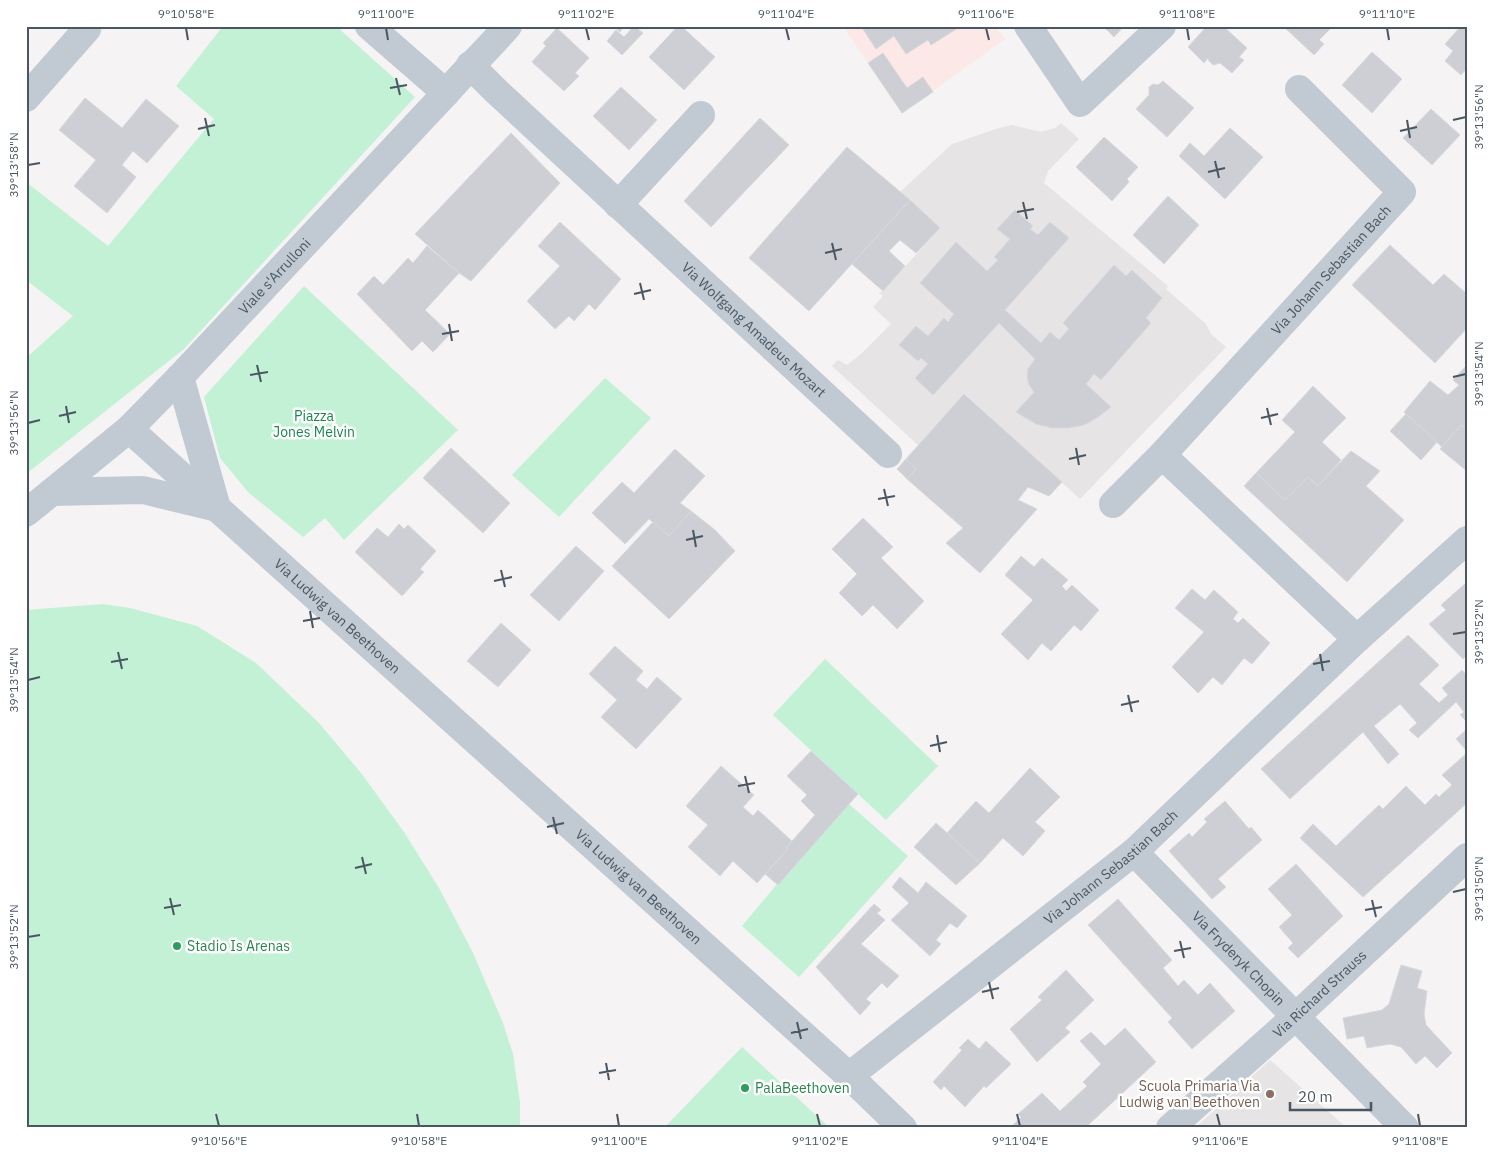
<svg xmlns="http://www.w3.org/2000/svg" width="1493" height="1154" viewBox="0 0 1493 1154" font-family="'IBM Plex Sans',sans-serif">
  <rect width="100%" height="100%" fill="#f5f3f3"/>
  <!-- education -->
  <g fill="#e6e4e5">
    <polygon points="1061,123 1079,139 1048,171 1044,183 1168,286 1166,289 1206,324 1211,334 1226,347 1080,499 965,394 918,445 832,366 838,360 847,365 860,355 891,324 873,307 883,296 879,293 883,291 940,228 900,192 952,144 999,128 1012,125 1041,132 1055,128"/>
    <polygon points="1270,1060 1347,1128 1195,1128"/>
  </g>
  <!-- medical -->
  <polygon fill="#fce8e6" points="843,26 994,26 1005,39 902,113"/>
  <!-- green -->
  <g fill="#c3f1d5">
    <polygon points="223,26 336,26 415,97 184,349 26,474 26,358 73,316 26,280 26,182 108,246 214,119 176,86"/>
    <polygon points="304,286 458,430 344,540 325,518 303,537 248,492 220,458 204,397"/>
    <polygon points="605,378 651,418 559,517 512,475"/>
    <polygon points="103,604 130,608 197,626 256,663 319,723 361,773 404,832 439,888 473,953 503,1023 513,1054 520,1102 520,1128 26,1128 26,610"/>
    <polygon points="825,659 938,766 886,820 773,715"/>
    <polygon points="849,804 908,856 799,977 742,926 777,884 778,885"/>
    <polygon points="742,1047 830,1128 664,1128"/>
  </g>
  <!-- building -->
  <g fill="#cdcfd5" stroke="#d7d9de">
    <polygon points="614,26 624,26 620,32"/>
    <polygon points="634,26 643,33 622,55 607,41 616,30 624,37"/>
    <polygon points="678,26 681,26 715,57 684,90 649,57"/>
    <polygon points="861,26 961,26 931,45 928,40 906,54 894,36 876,49"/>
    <polygon points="1103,26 1124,26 1114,37"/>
    <polygon points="1207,26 1223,26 1247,48 1239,57 1244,60 1232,73 1220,63 1213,65 1209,61 1208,58 1204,63 1188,47"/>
    <polygon points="1283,26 1333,26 1319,40 1324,44 1314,55"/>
    <polygon points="1461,26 1467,26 1467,68 1461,75 1445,61 1453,51 1445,44"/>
    <polygon points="557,28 589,58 575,73 579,76 564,91 532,62 546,46 543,43"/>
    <polygon points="1372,52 1402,79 1372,113 1342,85"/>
    <polygon points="883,53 907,88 923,77 933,92 902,113 868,63"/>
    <polygon points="1163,81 1194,108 1167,137 1136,109 1149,95 1149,87 1153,84 1158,85"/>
    <polygon points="621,87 657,120 629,150 593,116"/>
    <polygon points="85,98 122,128 146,99 179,126 147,163 133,151 122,165 136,177 107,213 74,186 96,160 59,130"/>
    <polygon points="1431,109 1460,135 1432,165 1403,138"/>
    <polygon points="760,118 789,145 711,227 684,201"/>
    <polygon points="1230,128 1263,157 1225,199 1179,156 1190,143 1204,156"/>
    <polygon points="511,133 560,183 471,281 459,273 415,234"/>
    <polygon points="1104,137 1138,167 1127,179 1129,182 1112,201 1076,167"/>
    <polygon points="847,147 910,200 809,311 749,258"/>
    <polygon points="1168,196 1199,225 1164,264 1133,235"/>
    <polygon points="910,200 940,228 916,253 900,240 889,251 905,266 883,291 852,264"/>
    <polygon points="1015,210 1033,226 1030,229 1038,235 1050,222 1069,238 1005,310 1041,343 1050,332 1059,340 1069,329 1063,323 1114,265 1126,276 1132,270 1162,298 1146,318 1151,323 1101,380 1094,374 1086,384 1111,407 1098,417 1084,425 1068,428 1052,428 1036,424 1016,412 1034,392 1029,385 1027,377 1028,369 1035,359 999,323 933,395 915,378 928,364 921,358 918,361 899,345 916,326 928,336 944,318 948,322 954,314 920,283 956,242 987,271 998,260 994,257 1010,239 997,229"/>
    <polygon points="560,222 621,279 595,310 589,304 574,321 569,316 555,329 527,301 560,266 538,246"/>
    <polygon points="1390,245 1433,285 1444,274 1467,294 1467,328 1435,363 1352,285"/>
    <polygon points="427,246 459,273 425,310 450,334 433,352 422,341 412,351 357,294 374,276 383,285 408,258 413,263"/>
    <polygon points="1467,365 1467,429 1461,425 1442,447 1404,412 1430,381 1448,395 1459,385 1453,380"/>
    <polygon points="1313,386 1346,418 1322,442 1341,460 1318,486 1308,477 1285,500 1256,473 1295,432 1282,420"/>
    <polygon points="964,394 1062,482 1049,496 1028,487 1018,500 1037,509 980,573 946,543 963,528 907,479 916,469 906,459"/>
    <polygon points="1406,414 1437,442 1421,460 1390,431"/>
    <polygon points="1461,425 1467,429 1467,471 1440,449"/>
    <polygon points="451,448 510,503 483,533 423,478"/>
    <polygon points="675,449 705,476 680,503 691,511 669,536 649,519 625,544 592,513 622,482 634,493"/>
    <polygon points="1351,451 1380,471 1366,486 1404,520 1347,582 1244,486 1256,473 1285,500 1308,477 1318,486"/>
    <polygon points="906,459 916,469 907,479 897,469"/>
    <polygon points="691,511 715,530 735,551 669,619 612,566 653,522 669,536"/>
    <polygon points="863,518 893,547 881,558 924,601 897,629 873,605 862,616 839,593 857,574 832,549"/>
    <polygon points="399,524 404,529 408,525 436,551 420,569 424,572 402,596 355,552 377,528 388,537"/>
    <polygon points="576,546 604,571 559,621 530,595"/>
    <polygon points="1021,556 1034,567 1042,558 1068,580 1062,586 1066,591 1072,585 1099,610 1081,631 1074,625 1051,651 1042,643 1028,660 1001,634 1033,600 1005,575"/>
    <polygon points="1467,582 1467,655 1463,659 1429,624 1446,610 1441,605"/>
    <polygon points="1192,589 1205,600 1214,590 1238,612 1233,619 1238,623 1243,618 1270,643 1252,664 1244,658 1222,685 1213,677 1198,693 1172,667 1204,632 1175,608"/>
    <polygon points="501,623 531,650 498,687 467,661"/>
    <polygon points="1408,635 1439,665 1419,684 1439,703 1448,695 1442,688 1462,670 1467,676 1467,722 1460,715 1464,712 1456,702 1418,738 1409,730 1417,723 1400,704 1374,726 1399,754 1388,764 1363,732 1290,799 1261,769"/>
    <polygon points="615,646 643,671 636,680 647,689 657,677 682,699 636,749 601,717 617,700 589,674"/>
    <polygon points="1467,729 1467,751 1456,739"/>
    <polygon points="811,751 858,794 778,885 765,874 787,850 786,848 815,815 801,801 807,795 787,776"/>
    <polygon points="1467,753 1467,803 1363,897 1300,838 1313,824 1336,846 1379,805 1383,809 1406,786 1425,805 1436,794 1439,797 1452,785 1442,775"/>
    <polygon points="721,766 754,795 743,807 753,816 758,810 792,841 786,848 787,850 757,883 733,861 720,876 688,847 708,825 686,806"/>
    <polygon points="1030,768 1060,797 1035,822 1045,831 1023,856 1003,838 980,863 947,833 976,801 989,813"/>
    <polygon points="1225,801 1249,829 1251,827 1262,840 1218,879 1226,887 1212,899 1169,851 1189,833 1192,837 1207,822 1204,819"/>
    <polygon points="936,823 980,863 956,885 914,847"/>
    <polygon points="1296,864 1343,916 1298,958 1288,948 1293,943 1279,927 1292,915 1268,889"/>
    <polygon points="900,877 918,893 926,882 967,916 957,928 950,923 936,940 941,944 930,956 891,920 909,903 892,887"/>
    <polygon points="1118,899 1172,960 1163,968 1178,986 1184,980 1198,995 1210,983 1235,1011 1192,1049 1168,1022 1172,1018 1088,925"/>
    <polygon points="874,904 881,910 877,913 885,920 861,944 899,976 887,988 882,983 866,999 871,1003 860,1015 816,967"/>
    <polygon points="1401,965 1422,971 1417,988 1427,991 1424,1014 1426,1025 1452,1053 1437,1068 1425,1056 1416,1064 1401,1047 1390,1044 1367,1048 1364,1036 1347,1039 1343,1018 1382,1010 1389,1004"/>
    <polygon points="1066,970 1094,1000 1065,1028 1070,1032 1037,1062 1010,1029 1042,1000 1038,997"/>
    <polygon points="1125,1028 1156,1062 1085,1128 1010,1128 1021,1117 1018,1114 1042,1093 1060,1111 1087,1086 1083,1082 1101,1064 1080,1041 1091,1032 1105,1046"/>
    <polygon points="968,1039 979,1049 986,1041 1011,1064 986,1088 984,1086 965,1107 944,1086 941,1090 933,1082 962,1050 959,1048"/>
  </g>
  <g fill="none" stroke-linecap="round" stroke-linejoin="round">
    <!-- minor -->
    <g stroke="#c1cad2" stroke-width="28">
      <polyline points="369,26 446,93"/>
      <polyline points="1028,26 1080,103 1162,26"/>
      <path id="s1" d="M470,65L496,91L888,454"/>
      <polyline points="26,98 87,29"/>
      <polyline points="618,205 701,115"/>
      <polyline points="1162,455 1357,639"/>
      <path id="s2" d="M1113,504L1162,455L1402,192L1299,89"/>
      <path id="s3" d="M1134,852L1405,1128"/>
      <path id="s4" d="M849,1076L1134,852L1357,639L1467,540"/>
      <path id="s5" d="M1170,1128L1295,1017L1467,857"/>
    </g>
    <!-- tertiary -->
    <g stroke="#c1cad2" stroke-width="28">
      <path id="s6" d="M129,429L849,1076L903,1128"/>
      <polyline points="52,492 143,490 217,508 180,377"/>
      <path id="s7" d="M26,513L129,429L180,377L446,93C466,70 488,49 508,26"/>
    </g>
  </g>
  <!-- ticks -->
  <path fill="none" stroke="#4a5661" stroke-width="2" d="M186,28L188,40M386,28L388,40M586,28L589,40M786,28L789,40M986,28L989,40M1187,28L1189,40M1387,28L1389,40M396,78L400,95M390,88L407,85M205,118L209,136M1407,120L1410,138M1453,120L1466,117M198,129L215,125M1400,131L1417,127M1215,161L1219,178M28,165L40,163M1208,172L1225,168M1023,202L1027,219M1017,212L1034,209M832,243L836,260M825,253L842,249M640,283L644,300M634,294L651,290M449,324L452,341M442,334L459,331M257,365L261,382M250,375L268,372M1453,377L1466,374M66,406L69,423M1267,408L1271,425M59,416L76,412M1261,418L1278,414M28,423L40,420M1076,448L1079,465M1069,459L1086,455M884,489L888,506M878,499L895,496M693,530L696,547M686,540L703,536M501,570L505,587M494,581L512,577M310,611L313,628M303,621L320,618M1453,634L1466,632M118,652L122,669M1320,654L1323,671M111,662L128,659M1313,664L1330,661M28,680L40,677M1128,695L1132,712M1121,705L1139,701M937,735L940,752M930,746L947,742M745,776L749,793M738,786L755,783M553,817L557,834M547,827L564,823M362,857L366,874M355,868L372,864M1453,892L1466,889M170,898L174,915M1372,900L1376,917M164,908L181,905M1365,910L1382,907M28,937L40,935M1180,941L1184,958M1174,951L1191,948M989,982L993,999M982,992L999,988M797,1022L801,1039M791,1033L808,1029M606,1063L609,1080M599,1073L616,1070M216,1114L219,1126M417,1114L419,1126M617,1114L619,1126M817,1114L820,1126M1017,1114L1020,1126M1217,1114L1220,1126M1418,1114L1420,1126"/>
  <!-- markers -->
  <g fill="#2e9e5b" stroke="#fff" stroke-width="2">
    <circle cx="177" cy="946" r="5"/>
    <circle cx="745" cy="1088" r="5"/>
  </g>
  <circle fill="#8d6e63" stroke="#fff" stroke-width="2" cx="1270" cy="1094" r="5"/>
  <g text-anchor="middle" stroke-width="5" stroke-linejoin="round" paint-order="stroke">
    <!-- street labels -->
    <g font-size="14" fill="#4a5661" stroke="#fff">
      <text dy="5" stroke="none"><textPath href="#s2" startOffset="320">Via Johann Sebastian Bach</textPath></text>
      <text dy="5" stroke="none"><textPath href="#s7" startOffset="344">Viale s'Arrulloni</textPath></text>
      <text dy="5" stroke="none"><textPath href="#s1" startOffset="388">Via Wolfgang Amadeus Mozart</textPath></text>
      <text dy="5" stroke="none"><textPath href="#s6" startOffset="280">Via Ludwig van Beethoven</textPath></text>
      <text dy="5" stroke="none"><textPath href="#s4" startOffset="335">Via Johann Sebastian Bach</textPath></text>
      <text dy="5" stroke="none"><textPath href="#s6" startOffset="685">Via Ludwig van Beethoven</textPath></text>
      <text dy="5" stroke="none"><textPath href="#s3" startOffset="149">Via Fryderyk Chopin</textPath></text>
      <text dy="5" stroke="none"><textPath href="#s5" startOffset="201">Via Richard Strauss</textPath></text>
    </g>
    <!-- park labels -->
    <g font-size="14" fill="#17864f" stroke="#fff">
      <text x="314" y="421">Piazza<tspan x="314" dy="16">Jones Melvin</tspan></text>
    </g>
    <!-- leisure labels -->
    <g font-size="14" fill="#27864d" stroke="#fff" text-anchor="start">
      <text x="187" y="951">Stadio Is Arenas</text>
      <text x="755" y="1093">PalaBeethoven</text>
    </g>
    <!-- education labels -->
    <g font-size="14" fill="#785e54" stroke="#fff" text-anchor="end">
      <text x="1260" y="1091">Scuola Primaria Via<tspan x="1260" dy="16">Ludwig van Beethoven</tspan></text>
    </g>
  </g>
  <!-- border -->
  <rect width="1493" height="1154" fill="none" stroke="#ffffff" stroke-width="55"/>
  <!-- scale -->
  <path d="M1290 1102v8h81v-8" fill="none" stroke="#4a5661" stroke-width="2.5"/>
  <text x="1298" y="1102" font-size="15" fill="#4a5661" stroke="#ffffff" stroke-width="4" paint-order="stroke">20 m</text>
  <rect x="28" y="28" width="1438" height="1098" fill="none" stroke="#4a5661" stroke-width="2"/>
  <g font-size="12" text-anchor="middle" fill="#4a5661">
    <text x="186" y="18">9°10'58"E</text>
    <text x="386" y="18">9°11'00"E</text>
    <text x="586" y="18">9°11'02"E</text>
    <text x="786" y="18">9°11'04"E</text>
    <text x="986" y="18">9°11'06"E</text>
    <text x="1187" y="18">9°11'08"E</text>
    <text x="1387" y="18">9°11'10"E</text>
    <text transform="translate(1479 117) rotate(-90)" y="4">39°13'56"N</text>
    <text transform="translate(14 165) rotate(-90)" y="4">39°13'58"N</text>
    <text transform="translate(1479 374) rotate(-90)" y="4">39°13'54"N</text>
    <text transform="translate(14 423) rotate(-90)" y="4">39°13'56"N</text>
    <text transform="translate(1479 632) rotate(-90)" y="4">39°13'52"N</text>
    <text transform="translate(14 680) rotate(-90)" y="4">39°13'54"N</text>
    <text transform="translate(1479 889) rotate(-90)" y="4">39°13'50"N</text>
    <text transform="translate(14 937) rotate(-90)" y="4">39°13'52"N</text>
    <text x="219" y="1145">9°10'56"E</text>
    <text x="419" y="1145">9°10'58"E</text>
    <text x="619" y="1145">9°11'00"E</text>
    <text x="820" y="1145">9°11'02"E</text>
    <text x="1020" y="1145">9°11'04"E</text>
    <text x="1220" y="1145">9°11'06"E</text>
    <text x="1420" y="1145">9°11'08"E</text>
  </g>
</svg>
